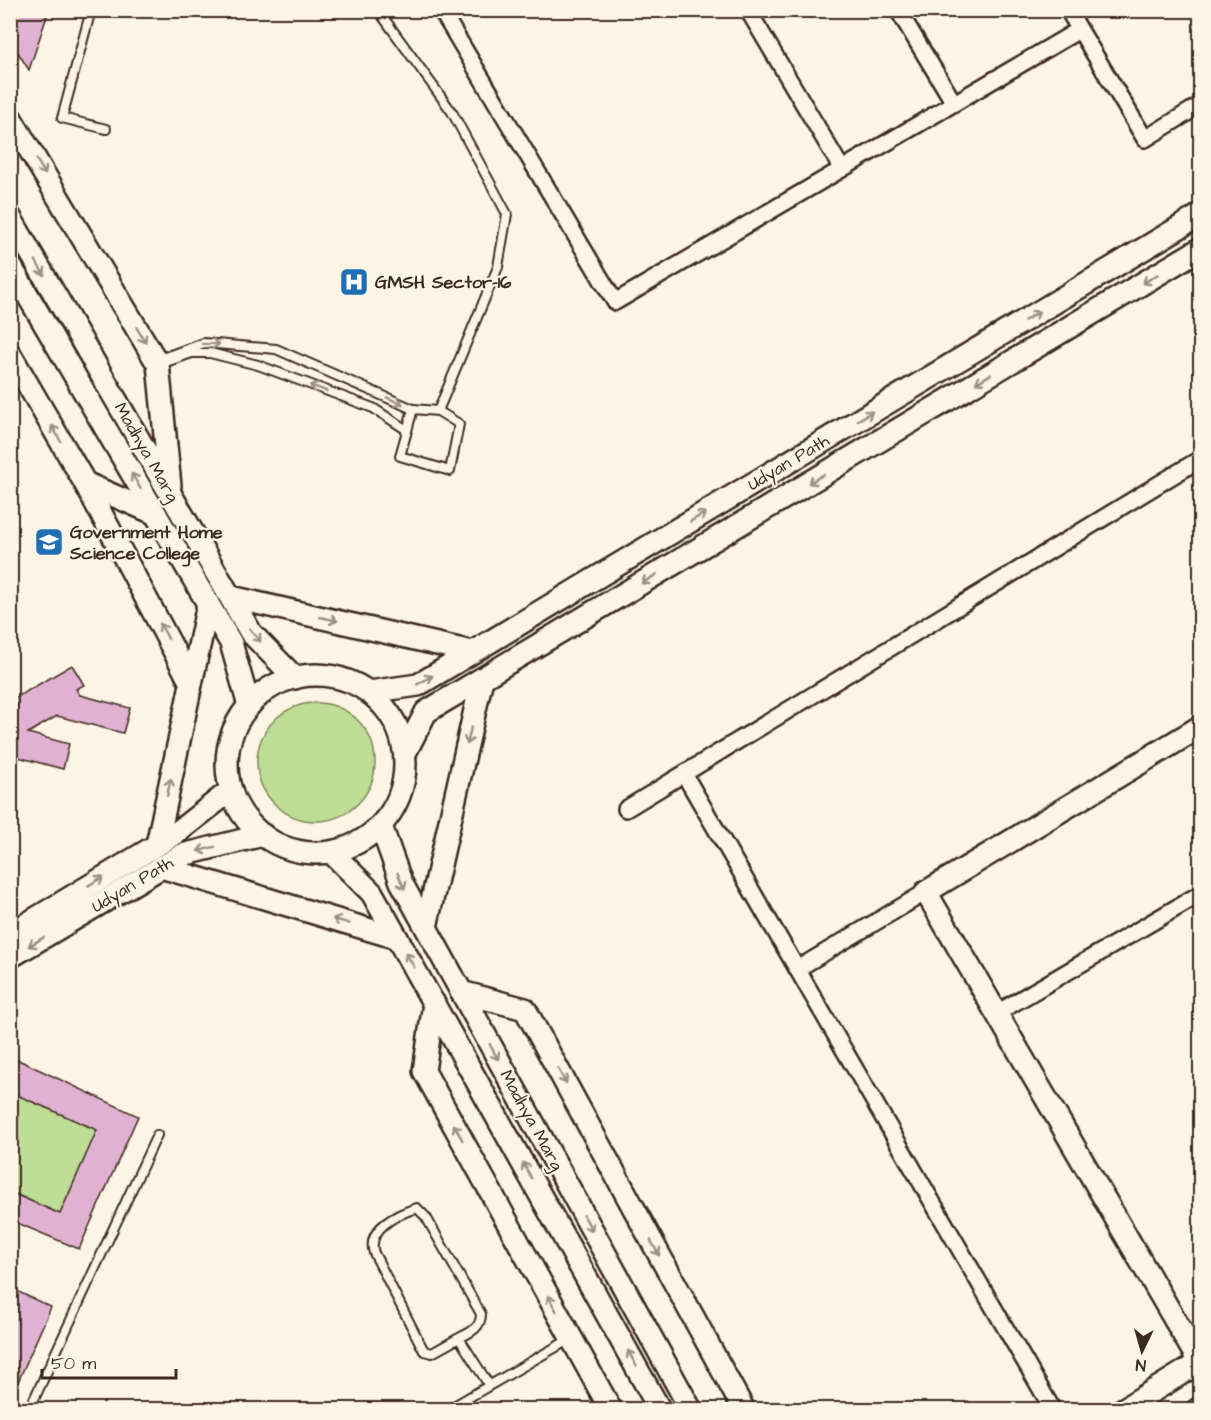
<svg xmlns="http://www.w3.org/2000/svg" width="1211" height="1420" viewBox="0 0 1211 1420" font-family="'Architects Daughter',sans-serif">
  <rect width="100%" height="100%" fill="#fcf5e5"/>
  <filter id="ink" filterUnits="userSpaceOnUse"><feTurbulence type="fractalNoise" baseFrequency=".0167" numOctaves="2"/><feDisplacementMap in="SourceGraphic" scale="12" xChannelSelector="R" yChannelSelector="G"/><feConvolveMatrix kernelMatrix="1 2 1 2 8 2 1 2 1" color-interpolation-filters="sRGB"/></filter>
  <g filter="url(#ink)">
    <!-- green -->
    <g fill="#bedd95" stroke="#7c845a" stroke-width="1.5">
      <circle cx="316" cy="762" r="59"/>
      <polygon points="11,1092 97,1130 60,1214 11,1192"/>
    </g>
    <!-- building -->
    <g fill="#e1b1d1" stroke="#3b2a1e" stroke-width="1.5">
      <polygon points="10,10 49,10 29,70 10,40"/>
      <polygon points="72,665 84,685 76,689 80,695 130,708 123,733 57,716 28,733 69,744 63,769 10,755 10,701"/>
      <polygon points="10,1056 138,1116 79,1249 10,1220 10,1192 60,1214 97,1130 10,1092"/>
      <polygon points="10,1288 51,1307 10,1400"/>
    </g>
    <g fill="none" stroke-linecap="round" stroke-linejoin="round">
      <!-- lane casing -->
      <g stroke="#3b2a1e" stroke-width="12">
        <g id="lane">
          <polyline points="91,10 62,118 106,129"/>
          <polyline points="378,10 452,112 507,214 498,267 438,411"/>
          <polyline points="159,363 165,357 204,343 276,349 413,409"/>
          <polyline points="163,363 192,353 210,353 258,365 373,408 407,430"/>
          <polygon points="413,409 438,411 459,424 450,471 400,456"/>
          <path d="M459,1338C471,1332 481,1328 481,1314L426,1217L417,1208C397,1214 366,1229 374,1253L424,1351L432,1353L459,1338L489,1385"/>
          <polyline points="29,1410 157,1135"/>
          <polyline points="447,1410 570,1339"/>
        </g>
      </g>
      <!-- street casing -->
      <g stroke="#3b2a1e" stroke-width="20">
        <g id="street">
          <polyline points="441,10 615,302 1079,30"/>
          <polyline points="748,10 842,169"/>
          <polyline points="898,10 954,103"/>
          <polyline points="1068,10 1145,139 1200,105"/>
          <polyline points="684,774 1053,1410"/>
          <polyline points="626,809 1200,459"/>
          <polyline points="797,969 926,892"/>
          <polyline points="997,1013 1200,894"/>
        </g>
      </g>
      <!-- secondary casing -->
      <g stroke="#3b2a1e" stroke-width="26">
        <g id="secondary">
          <polyline points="10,117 158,364 170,486"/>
          <polyline points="10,217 251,633 295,678"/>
          <polyline points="10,265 231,643 249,706"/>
          <polyline points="10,354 85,483 191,683"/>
          <polyline points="85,483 156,514"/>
          <polyline points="231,597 472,652"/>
          <circle cx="316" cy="764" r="89"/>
          <polyline points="369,692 418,685 1200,215"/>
          <polyline points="1200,727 926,892 1200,1363"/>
          <polyline points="405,753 426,712 1200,249"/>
          <polyline points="381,826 401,882 691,1410"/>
          <polyline points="157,845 208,604"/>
          <polyline points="331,852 372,893 660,1410"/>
          <polyline points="161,867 397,938"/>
          <polyline points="426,927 482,679"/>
          <polyline points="10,934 175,834 231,790"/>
          <polyline points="10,957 182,855 263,835"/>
          <polyline points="461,992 525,1009 744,1410"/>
          <polyline points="434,1003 424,1071 611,1410"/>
          <polyline points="1122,1410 1200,1362"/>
          <polyline points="1197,1410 1200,1408"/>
        </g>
      </g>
      <!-- lane -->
      <use href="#lane" stroke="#fcf5e5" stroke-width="8"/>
      <!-- street -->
      <use href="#street" stroke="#fcf5e5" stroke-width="15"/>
      <!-- secondary -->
      <use href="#secondary" stroke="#fcf5e5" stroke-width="21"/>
    </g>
    <!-- one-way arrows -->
    <defs><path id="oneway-shaft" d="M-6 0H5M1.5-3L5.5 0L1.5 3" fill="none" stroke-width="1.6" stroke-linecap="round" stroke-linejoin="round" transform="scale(1.5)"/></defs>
    <g stroke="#9c9082">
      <use href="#oneway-shaft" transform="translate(41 167) rotate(59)"/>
      <use href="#oneway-shaft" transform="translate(40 268) rotate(60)"/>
      <use href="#oneway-shaft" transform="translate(1150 279) rotate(149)"/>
      <use href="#oneway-shaft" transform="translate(1032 316) rotate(-31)"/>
      <use href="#oneway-shaft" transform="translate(141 335) rotate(59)"/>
      <use href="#oneway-shaft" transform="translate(211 344) rotate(1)"/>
      <use href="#oneway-shaft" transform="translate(983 379) rotate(149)"/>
      <use href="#oneway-shaft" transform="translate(318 388) rotate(-160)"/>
      <use href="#oneway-shaft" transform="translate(395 401) rotate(24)"/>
      <use href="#oneway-shaft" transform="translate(865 416) rotate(-31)"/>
      <use href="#oneway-shaft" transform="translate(56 433) rotate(-120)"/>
      <use href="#oneway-shaft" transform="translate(816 479) rotate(149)"/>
      <use href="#oneway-shaft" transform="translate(136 481) rotate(-120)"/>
      <use href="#oneway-shaft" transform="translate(698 517) rotate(-31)"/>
      <use href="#oneway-shaft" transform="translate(649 579) rotate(149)"/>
      <use href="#oneway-shaft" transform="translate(329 619) rotate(13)"/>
      <use href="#oneway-shaft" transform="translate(164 631) rotate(-118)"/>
      <use href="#oneway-shaft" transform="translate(255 635) rotate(50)"/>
      <use href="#oneway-shaft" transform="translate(425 680) rotate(-29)"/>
      <use href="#oneway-shaft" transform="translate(469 736) rotate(103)"/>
      <use href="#oneway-shaft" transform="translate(169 787) rotate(-78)"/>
      <use href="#oneway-shaft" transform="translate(206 849) rotate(166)"/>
      <use href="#oneway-shaft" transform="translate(96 881) rotate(-31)"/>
      <use href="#oneway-shaft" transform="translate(401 881) rotate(67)"/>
      <use href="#oneway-shaft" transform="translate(341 921) rotate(-163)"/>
      <use href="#oneway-shaft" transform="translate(36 942) rotate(149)"/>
      <use href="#oneway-shaft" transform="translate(410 960) rotate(-119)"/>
      <use href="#oneway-shaft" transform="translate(494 1052) rotate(61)"/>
      <use href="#oneway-shaft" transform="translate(562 1076) rotate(61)"/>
      <use href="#oneway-shaft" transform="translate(458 1132) rotate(-119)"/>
      <use href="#oneway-shaft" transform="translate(527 1170) rotate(-119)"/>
      <use href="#oneway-shaft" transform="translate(588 1223) rotate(61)"/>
      <use href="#oneway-shaft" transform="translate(655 1248) rotate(61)"/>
      <use href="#oneway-shaft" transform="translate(552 1303) rotate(-119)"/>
      <use href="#oneway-shaft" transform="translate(632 1358) rotate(-119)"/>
    </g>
  </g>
  <!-- icons -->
  <defs>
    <g id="hospital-square" transform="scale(1.5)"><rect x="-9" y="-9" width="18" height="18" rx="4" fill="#1f6fb2" stroke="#fcf5e5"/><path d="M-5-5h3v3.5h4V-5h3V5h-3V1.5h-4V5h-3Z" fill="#fff"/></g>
    <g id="university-square" transform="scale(1.5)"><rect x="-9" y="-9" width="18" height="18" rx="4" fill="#1f6fb2" stroke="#fcf5e5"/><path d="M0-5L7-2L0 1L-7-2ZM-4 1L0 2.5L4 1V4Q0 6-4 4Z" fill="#fff"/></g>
  </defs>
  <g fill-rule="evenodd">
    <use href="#hospital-square" x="354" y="282"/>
    <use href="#university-square" x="49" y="542"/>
  </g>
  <g text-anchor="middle" stroke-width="4.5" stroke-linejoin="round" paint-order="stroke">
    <!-- poi labels -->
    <g font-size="18" font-weight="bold" fill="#3b2a1e" stroke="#fcf5e5" text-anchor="start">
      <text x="375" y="288">GMSH Sector-16</text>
      <text x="70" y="538">Government Home<tspan x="70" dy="21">Science College</tspan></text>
    </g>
    <!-- street labels -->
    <g font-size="18" fill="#3b2a1e" stroke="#fcf5e5">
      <text transform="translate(147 452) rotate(60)" y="6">Madhya Marg</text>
      <text transform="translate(788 462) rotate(-31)" y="6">Udyan Path</text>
      <text transform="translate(132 884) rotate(-31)" y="6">Udyan Path</text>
      <text transform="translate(532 1120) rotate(61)" y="6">Madhya Marg</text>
    </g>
  </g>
  <!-- margin -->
  <rect width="1211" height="1420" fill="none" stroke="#fcf5e5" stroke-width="36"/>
  <rect x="18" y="18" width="1175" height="1384" fill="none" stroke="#3b2a1e" stroke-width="2" filter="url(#ink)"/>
  <!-- north arrow -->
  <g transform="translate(1142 1351) rotate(185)" stroke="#fcf5e5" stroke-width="4.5" paint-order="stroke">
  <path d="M0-4.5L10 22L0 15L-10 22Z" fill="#3b2a1e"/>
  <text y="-9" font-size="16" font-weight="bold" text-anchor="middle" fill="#3b2a1e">N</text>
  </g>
  <!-- scale -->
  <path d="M42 1369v9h134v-9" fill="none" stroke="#3b2a1e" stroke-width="3"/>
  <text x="51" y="1369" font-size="18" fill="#3b2a1e" stroke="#fcf5e5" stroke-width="4.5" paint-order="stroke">50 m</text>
</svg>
